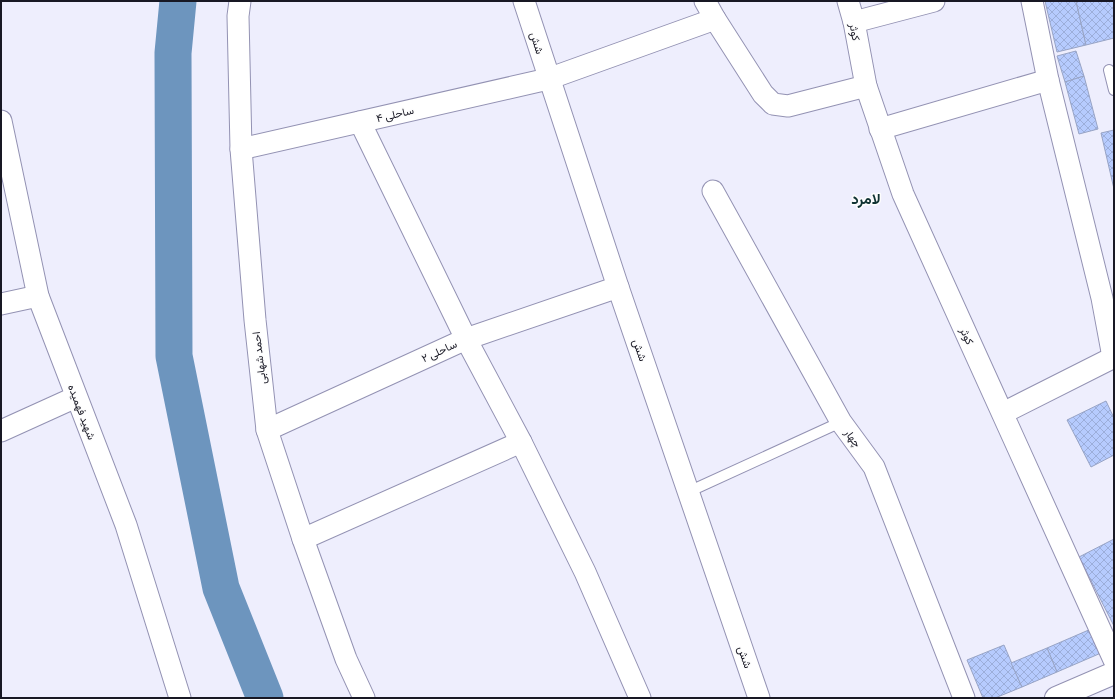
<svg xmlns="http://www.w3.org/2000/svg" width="1115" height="699" viewBox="0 0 1115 699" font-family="'PT Sans Narrow',Vazirmatn,sans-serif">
  <defs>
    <pattern id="building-cross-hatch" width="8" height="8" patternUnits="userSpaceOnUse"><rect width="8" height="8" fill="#b6cbfe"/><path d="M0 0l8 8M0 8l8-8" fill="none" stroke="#9caeda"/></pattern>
  </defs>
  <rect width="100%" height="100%" fill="#eeeefd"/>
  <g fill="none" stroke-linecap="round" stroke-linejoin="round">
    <!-- river -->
    <polyline stroke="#6d95be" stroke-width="37" points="178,1 173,53 174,356 221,588 265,698"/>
  </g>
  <!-- building -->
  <g fill="url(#building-cross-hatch)" stroke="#98a4c5">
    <polygon points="1045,1 1076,1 1086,45 1057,52"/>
    <polygon points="1076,1 1114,1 1114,38 1086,45"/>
    <polygon points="1076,51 1084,76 1065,82 1057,56"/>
    <polygon points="1084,76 1098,129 1079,134 1065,82"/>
    <polygon points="1114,130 1114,189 1101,133"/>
    <polygon points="1106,401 1114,418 1114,455 1091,467 1067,420"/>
    <polygon points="1114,539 1114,626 1079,557"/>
    <polygon points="1091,629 1101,653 1057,672 1047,648"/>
    <polygon points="1004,645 1022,687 995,698 983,698 967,660"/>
    <polygon points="1047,648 1057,672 1022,687 1011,663"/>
  </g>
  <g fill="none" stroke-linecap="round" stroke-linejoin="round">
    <!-- lane casing -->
    <g stroke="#9392b3" stroke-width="12">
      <g id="lane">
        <polyline points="1109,70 1114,90"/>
        <polyline points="688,492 841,422"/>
      </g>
    </g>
    <!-- street casing -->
    <g stroke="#9392b3" stroke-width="23">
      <g id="street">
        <polyline points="240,1 238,16 241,149 255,320 267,430 303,539 346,659 364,698"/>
        <polyline points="524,1 618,287 759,698"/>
        <polyline points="705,1 715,19 763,94 773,104 788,106 866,86"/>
        <polyline points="848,1 854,22 866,86 903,194 1114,660"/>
        <polyline points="1032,1 1048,80 1102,298 1113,357"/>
        <polyline points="854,22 934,1"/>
        <polyline points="1,121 38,296 126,525 180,698"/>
        <polyline points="360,122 466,339 521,442 585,572 640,698"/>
        <polyline points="880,129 1048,80"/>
        <polyline points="241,149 548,79 715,19"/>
        <polyline points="713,191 841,422 874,467 964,698"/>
        <polyline points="1,304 38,296"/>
        <polyline points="1003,413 1114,357"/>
        <polyline points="267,430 466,339 618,287"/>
        <polyline points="1,431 76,397"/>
        <polyline points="303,539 521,442"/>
      </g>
    </g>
    <!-- secondary casing -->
    <g stroke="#9392b3" stroke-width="24">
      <polyline id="secondary" points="1056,698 1114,673"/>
    </g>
    <!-- lane -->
    <use href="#lane" stroke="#fff" stroke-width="10"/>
    <!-- street -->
    <use href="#street" stroke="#fff" stroke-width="21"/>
    <!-- secondary -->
    <use href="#secondary" stroke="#fff" stroke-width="22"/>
  </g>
  <g text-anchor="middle" stroke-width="3" stroke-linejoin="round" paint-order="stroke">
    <!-- street labels -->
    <g font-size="11" fill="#181824" stroke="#fdfdfd">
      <text transform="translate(855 32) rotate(80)" y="4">کوثر</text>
      <text transform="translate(537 43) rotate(73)" y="4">شش</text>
      <text transform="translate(395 114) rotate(-13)" y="4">ساحلی ۴</text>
      <text transform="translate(967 336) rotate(66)" y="4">کوثر</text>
      <text transform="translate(640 350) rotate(71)" y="4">شش</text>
      <text transform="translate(439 351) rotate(-25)" y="4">ساحلی ۲</text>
      <text transform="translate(259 358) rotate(-97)" y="4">احمد شهابی</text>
      <text transform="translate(82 412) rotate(69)" y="4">شهید فهمیده</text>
      <text transform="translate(853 438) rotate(53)" y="4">چهار</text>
      <text transform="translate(745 657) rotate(71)" y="4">شش</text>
    </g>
    <!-- district labels -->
    <g font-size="15" font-weight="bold" fill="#0f3232" stroke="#fdfdfd">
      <text x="866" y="204">لامرد</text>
    </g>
  </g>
  <!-- border -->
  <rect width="1115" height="699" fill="none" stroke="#181824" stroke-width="4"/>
</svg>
